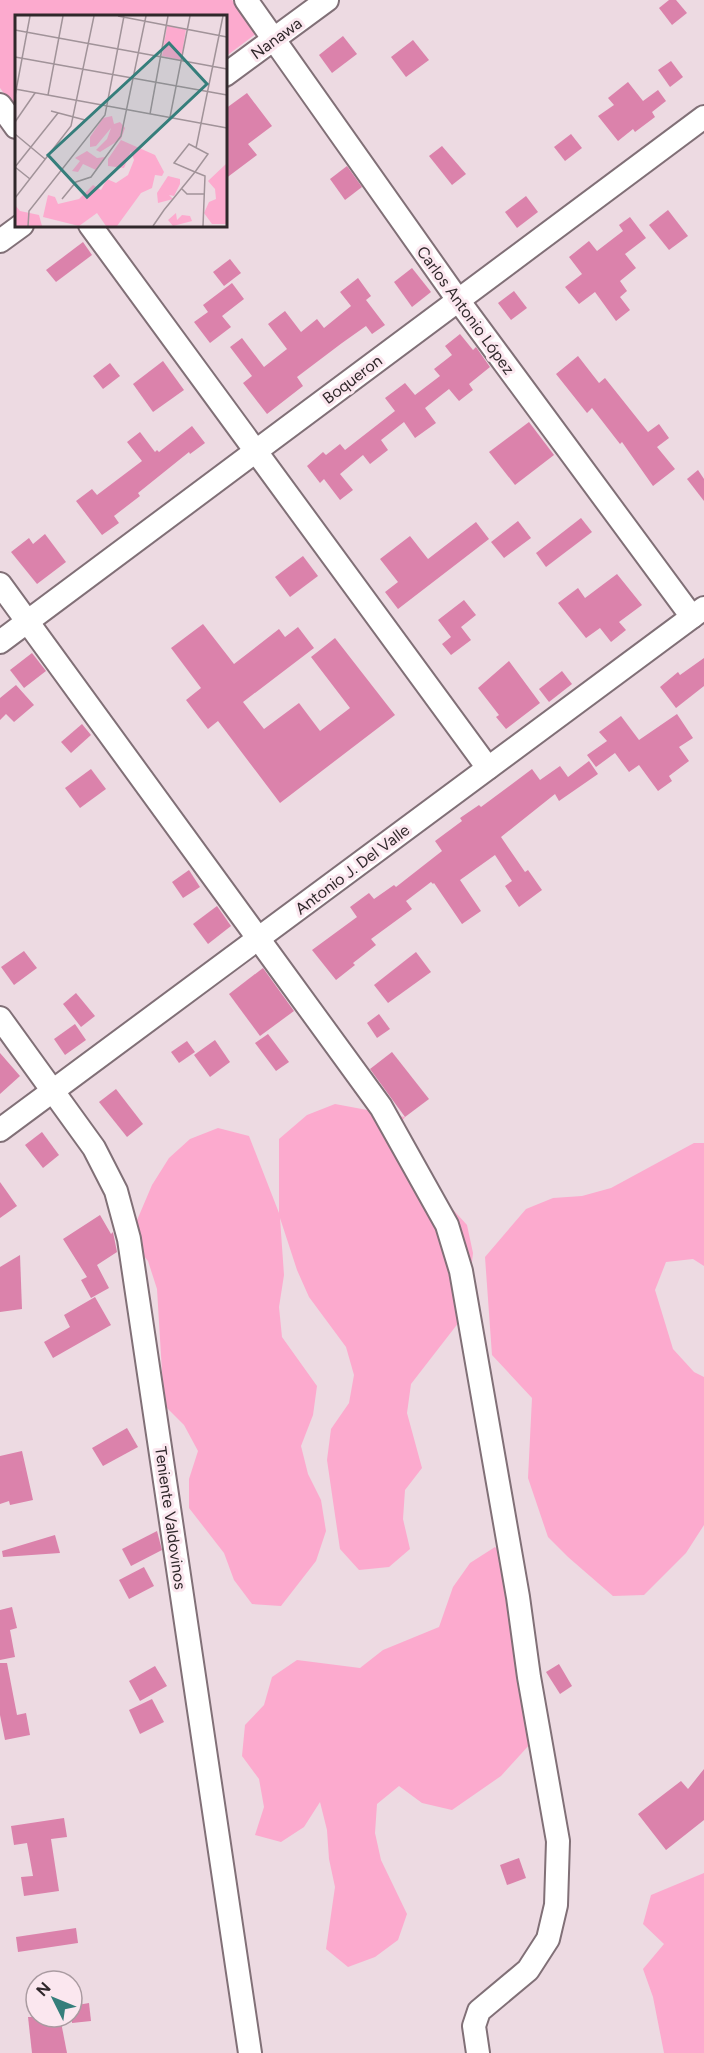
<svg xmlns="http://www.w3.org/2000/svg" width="704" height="2053" viewBox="0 0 704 2053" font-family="Figtree,sans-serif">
  <rect width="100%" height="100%" fill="#eddae2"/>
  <!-- green -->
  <g fill="#fcaace">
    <polygon points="0,0 232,0 257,33 225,57 225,16 16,16 16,110 0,88"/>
    <polygon points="335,1104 405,1117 398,1127 425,1179 467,1225 473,1253 466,1313 411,1384 407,1413 422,1468 405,1490 403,1519 410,1549 389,1567 359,1570 340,1549 327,1460 331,1429 349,1403 354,1375 346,1347 309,1297 297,1270 280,1218 284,1275 279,1307 282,1337 317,1386 313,1415 301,1446 308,1474 321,1500 326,1531 316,1561 281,1606 252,1604 234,1580 224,1553 189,1508 189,1479 198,1451 184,1425 164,1405 157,1289 148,1261 129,1239 152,1185 169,1158 190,1139 218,1128 249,1136 279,1213 279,1139 307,1115"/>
    <polygon points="694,1143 704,1143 704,1266 693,1259 666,1262 655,1290 673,1349 694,1372 704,1377 704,1525 686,1553 644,1595 613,1596 568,1557 548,1537 528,1478 532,1398 492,1355 485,1257 526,1209 553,1198 582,1196 611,1188"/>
    <polygon points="495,1547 516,1567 516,1679 531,1705 541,1732 501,1776 452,1810 422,1803 399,1786 377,1804 375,1833 381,1860 407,1914 398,1940 375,1957 348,1967 326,1949 335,1887 329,1859 327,1830 320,1802 304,1827 281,1842 255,1835 264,1807 259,1779 242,1756 245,1725 264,1705 272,1677 297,1660 360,1668 383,1650 439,1627 453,1587 470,1563"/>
    <polygon points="704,1873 704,2053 664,2053 653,1997 643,1969 664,1944 643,1924 651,1895"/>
  </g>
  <!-- building -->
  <g fill="#db82ab">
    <polygon points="669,0 676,0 687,13 672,25 659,8"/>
    <polygon points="343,36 357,54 332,73 319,55"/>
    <polygon points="413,40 429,60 406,77 391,57"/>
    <polygon points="671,61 683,77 670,87 658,70"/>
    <polygon points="628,82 643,101 658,90 666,101 652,112 655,117 635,132 633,129 618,141 598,116 614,105 608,98"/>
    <polygon points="247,93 272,126 248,144 257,155 225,179 225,109"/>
    <polygon points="571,134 582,148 565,161 554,147"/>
    <polygon points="442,146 466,174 452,185 429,156"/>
    <polygon points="347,166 362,187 345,200 330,179"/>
    <polygon points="526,196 538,212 517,228 505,212"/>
    <polygon points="668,210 688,236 669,250 649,225"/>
    <polygon points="630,217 646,238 625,254 636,268 620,281 627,291 620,297 630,310 616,321 595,292 579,304 565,287 582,274 569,257 589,241 597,251 623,231 619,225"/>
    <polygon points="83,242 92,255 56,282 46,270"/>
    <polygon points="230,259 241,273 224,286 213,272"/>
    <polygon points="412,268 431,292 412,307 394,282"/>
    <polygon points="358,278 371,296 366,300 385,325 372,334 366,326 342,343 297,377 303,386 267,414 243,383 252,376 230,347 242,338 264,367 287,349 268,324 285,311 301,332 317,319 324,328 351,306 340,292"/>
    <polygon points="232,283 244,299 222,316 231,327 210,343 194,322 208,312 203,305"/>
    <polygon points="514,291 527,308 511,320 498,303"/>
    <polygon points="460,334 473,350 476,347 490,367 469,384 473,390 459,401 449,389 425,408 436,423 415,438 404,422 381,440 388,450 370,464 363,455 340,474 353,490 340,500 324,479 320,483 307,466 323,452 326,455 340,444 345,450 395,411 385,398 405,383 415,395 440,376 434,369 452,355 445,346"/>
    <polygon points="578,356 599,383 605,378 648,432 659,424 669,438 657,447 675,469 653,486 622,442 620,444 592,408 587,413 556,374"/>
    <polygon points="163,361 184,390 153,412 133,384"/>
    <polygon points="110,363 120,376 103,389 93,376"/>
    <polygon points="529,422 554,455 515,485 489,452"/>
    <polygon points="192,426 205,443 190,454 189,452 138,493 140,496 114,516 119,523 102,535 76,501 92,489 97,495 142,461 127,442 140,432 155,452 157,450 159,452"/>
    <polygon points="698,470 704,479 704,501 687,479"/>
    <polygon points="581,518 592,532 546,567 536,553"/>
    <polygon points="518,521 531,538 504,558 491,542"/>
    <polygon points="476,522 489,539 398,609 385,592 398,582 380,559 410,536 428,559"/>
    <polygon points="45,534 66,562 37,584 11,552 29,538 33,544"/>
    <polygon points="303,556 318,576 290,597 275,577"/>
    <polygon points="617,574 642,605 619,622 626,630 611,642 600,628 586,638 558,603 578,588 585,598"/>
    <polygon points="464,600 476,615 461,627 471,640 451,655 442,644 451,637 438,620"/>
    <polygon points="203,624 234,664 279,629 285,637 298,627 314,648 243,702 264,729 299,703 320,731 350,708 311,657 335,638 395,715 280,803 218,721 208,729 186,700 201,688 171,648"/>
    <polygon points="32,653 46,671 24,688 10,670"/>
    <polygon points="704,658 704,686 676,708 660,687 678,672 680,675"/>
    <polygon points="509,661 540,703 506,729 496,717 499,715 478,688"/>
    <polygon points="562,671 572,684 549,702 539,689"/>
    <polygon points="16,685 34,705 14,722 6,714 0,720 0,698"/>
    <polygon points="677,714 693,738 679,747 689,761 669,776 672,781 658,791 639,765 629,772 615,753 596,767 587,755 607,741 599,732 621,716 639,740"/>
    <polygon points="82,724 91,735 71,753 61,742"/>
    <polygon points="589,761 598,774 559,801 555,794 501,837 525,872 528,870 542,890 519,907 505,886 512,881 495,855 460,880 481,911 462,924 434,883 433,884 431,882 406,901 412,909 371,939 376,945 353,963 355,965 336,980 312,950 357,917 350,907 369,893 374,899 394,885 396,887 442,851 435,841 462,821 460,818 479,805 481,807 532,769 540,780 560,766 568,777"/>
    <polygon points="91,769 106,789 80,808 65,788"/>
    <polygon points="189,870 200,887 183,898 172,882"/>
    <polygon points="217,906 231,926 208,944 193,924"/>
    <polygon points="24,951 37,968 14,985 1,967"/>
    <polygon points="416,952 431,972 388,1003 374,985"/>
    <polygon points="263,968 294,1011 260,1036 229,994"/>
    <polygon points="76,993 95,1016 81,1027 63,1004"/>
    <polygon points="379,1014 390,1029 377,1038 367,1023"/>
    <polygon points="75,1024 86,1040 65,1055 54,1039"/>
    <polygon points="268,1034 289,1062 276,1071 255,1043"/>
    <polygon points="215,1040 230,1062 210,1077 194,1055"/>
    <polygon points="187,1041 195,1052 179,1063 171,1052"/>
    <polygon points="392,1052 429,1099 405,1117 370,1069"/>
    <polygon points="0,1053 20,1076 0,1094"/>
    <polygon points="116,1089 143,1124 127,1137 99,1102"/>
    <polygon points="42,1132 59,1155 43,1168 25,1145"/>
    <polygon points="0,1182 17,1206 0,1218"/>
    <polygon points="100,1215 111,1234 113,1232 117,1252 97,1265 109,1288 91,1298 81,1280 87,1277 63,1239"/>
    <polygon points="20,1255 22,1309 0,1312 0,1267"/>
    <polygon points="95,1297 111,1325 53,1358 44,1342 70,1327 64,1315"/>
    <polygon points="127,1428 138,1447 103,1466 92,1448"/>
    <polygon points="22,1451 33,1500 10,1505 9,1501 0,1504 0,1456"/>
    <polygon points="157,1531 162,1550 131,1566 122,1549"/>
    <polygon points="55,1535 60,1553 3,1557 2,1551"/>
    <polygon points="144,1567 154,1586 129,1599 119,1580"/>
    <polygon points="12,1607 17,1628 10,1630 15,1657 0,1660 0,1610"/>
    <polygon points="0,1663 7,1663 17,1715 26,1713 30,1735 5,1740 0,1715"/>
    <polygon points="559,1664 572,1686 560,1694 546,1672"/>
    <polygon points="155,1666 167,1686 140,1701 129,1681"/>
    <polygon points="152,1699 164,1722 140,1734 129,1710"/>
    <polygon points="704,1769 704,1820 666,1850 638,1814 681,1781 688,1789"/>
    <polygon points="64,1818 67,1837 51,1839 59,1891 24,1896 21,1877 33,1876 27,1843 14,1845 11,1826"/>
    <polygon points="519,1858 526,1878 507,1885 500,1865"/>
    <polygon points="76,1928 78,1943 18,1952 16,1937"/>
    <polygon points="89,2003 91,2021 72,2023 72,2006"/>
    <polygon points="28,2017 60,2017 67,2053 32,2053"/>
  </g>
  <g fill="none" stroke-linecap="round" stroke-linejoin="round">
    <!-- minor casing -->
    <g stroke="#817077" stroke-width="26">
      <g id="minor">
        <polyline points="246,0 458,300 692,617"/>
        <polyline points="225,75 327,0"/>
        <polyline points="0,105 16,127"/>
        <polyline points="90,225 488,768"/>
        <polyline points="0,241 22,225"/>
        <polyline points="0,584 381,1107 447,1225 461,1271 518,1597 529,1677 558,1841 556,1905 548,1939 528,1970 479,2011 474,2026 478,2053"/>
        <polyline points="0,642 704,117"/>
        <polyline points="0,1018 94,1148 116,1191 129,1239 250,2053"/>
        <polyline points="0,1130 704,608"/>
      </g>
    </g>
    <!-- minor -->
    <use href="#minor" stroke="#fff" stroke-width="22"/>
  </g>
  <g text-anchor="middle" stroke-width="6" stroke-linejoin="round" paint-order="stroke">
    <!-- street labels -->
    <g font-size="16" fill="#30282b" stroke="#fbe7ef">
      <text transform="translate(276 38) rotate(-36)" y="6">Nanawa</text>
      <text transform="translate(466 310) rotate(54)" y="6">Carlos Antonio López</text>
      <text transform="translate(352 379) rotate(-37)" y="6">Boqueron</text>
      <text transform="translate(352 869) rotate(-37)" y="6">Antonio J. Del Valle</text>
      <text transform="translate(171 1518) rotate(82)" y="6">Teniente Valdovinos</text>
    </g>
  </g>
  <!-- overview -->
  <g transform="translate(15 15)">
    <rect width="212" height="212" fill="#eddae2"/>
    <path d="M152,11L171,14L166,45L147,41ZM97,101L99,109L105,107L110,113L106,124L85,137L81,135L92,124L96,113L81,131L75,132V122L88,103ZM106,125L140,140L149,157L147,161L140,160L137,173L126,178L102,211H91L82,198L64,211L28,202L33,180L40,182L43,189L64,184L78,170L86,175L92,164L101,168L113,160L119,145L116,136L109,153L93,151V144ZM72,136L82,143L90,142L81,155L68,149L63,157L57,156L65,146L60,143ZM211,149V209H197L189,198L194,187L201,184L200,174L193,166ZM153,161L165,164V169L159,181L154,180L158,184L143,188L142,178ZM0,190L5,196L24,200L27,211H0ZM161,198L162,205L167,200L175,201L177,206L158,211L153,205Z" fill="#fcaace"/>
    <path fill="none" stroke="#a19399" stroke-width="1.5" d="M103,1L212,22M0,15L212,54M0,42L212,80M0,74L212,113M33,80L48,1M0,81L15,1M36,96L70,105M135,99L153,1M155,102L175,1M0,107L20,78M0,119L30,144M181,133L208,1M0,152L43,98M0,152L15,164M166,173L172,179H189M0,183L56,111L79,1M47,184L61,167L76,162L106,121L131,1M13,211L14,196L90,100L109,1M138,211L149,195L180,157L193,139L174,129L159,148L180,157L190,161L188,211"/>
    <path fill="#357e7b" fill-opacity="0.15" stroke="#357e7b" stroke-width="3" d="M154,28L192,69L72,182L33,140Z"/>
    <rect width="212" height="212" fill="none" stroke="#30282b" stroke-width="3"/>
  </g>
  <!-- north arrow -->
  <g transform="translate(54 1999) rotate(313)"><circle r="28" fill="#fbe7ef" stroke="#aa9ba1" stroke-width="1.5"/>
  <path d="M0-4.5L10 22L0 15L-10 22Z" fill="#357e7b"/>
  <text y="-9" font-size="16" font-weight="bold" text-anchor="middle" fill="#30282b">N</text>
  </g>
</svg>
